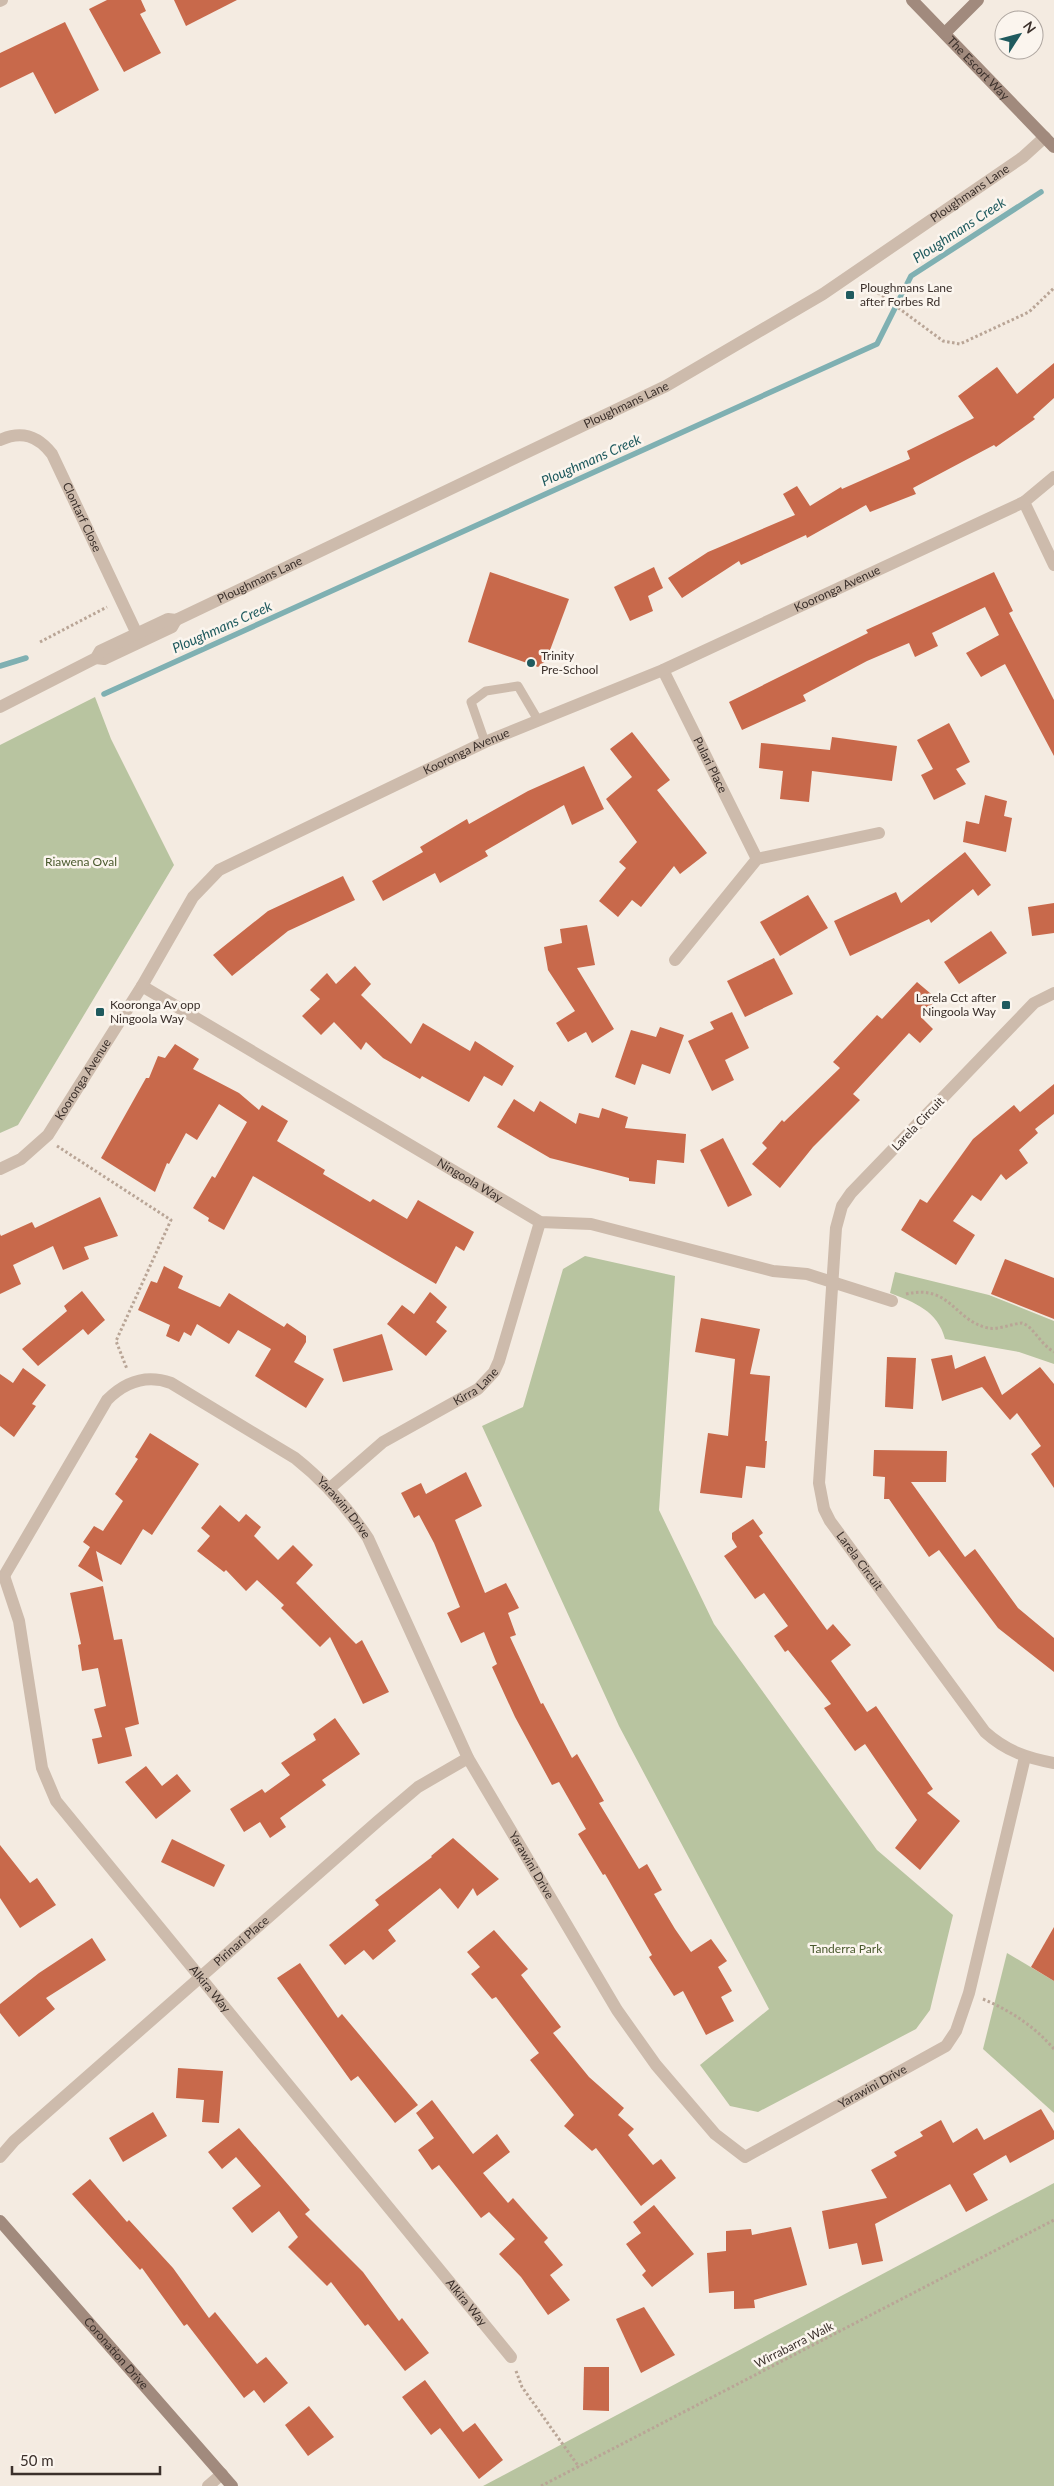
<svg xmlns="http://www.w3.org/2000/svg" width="1054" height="2486" viewBox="0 0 1054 2486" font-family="Lato,sans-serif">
  <rect width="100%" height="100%" fill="#f4ebe1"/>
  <!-- green -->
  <g fill="#b8c4a0">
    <polygon points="95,697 111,739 174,865 18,1125 0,1133 0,745"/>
    <polygon points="585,1256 675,1276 659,1510 714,1624 877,1850 953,1915 930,2010 916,2029 758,2112 730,2106 700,2065 769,2009 619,1726 482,1426 523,1407 563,1269"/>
    <path d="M895,1272L989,1295L1054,1321V1364L1019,1352L945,1339C938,1311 914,1302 890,1293Z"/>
    <polygon points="1007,1953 1054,1981 1054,2113 983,2049"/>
    <polygon points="1054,2183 1054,2486 483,2486"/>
  </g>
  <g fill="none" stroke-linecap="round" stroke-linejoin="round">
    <!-- stream -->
    <g stroke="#7fb0b2" stroke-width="5.5">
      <polyline points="0,666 26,658"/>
      <polyline points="104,694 877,344 911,276 1041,192"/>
    </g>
  </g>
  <!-- building -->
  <g fill="#c8694b">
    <polygon points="107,0 141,0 146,11 140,14 161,53 124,72 89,9"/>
    <polygon points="174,0 237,0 186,26"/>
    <polygon points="65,22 99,90 55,114 33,72 0,88 0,53"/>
    <polygon points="1054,363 1054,398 1033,417 1035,419 996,447 994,445 913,488 916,494 870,512 866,505 807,538 806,535 741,565 739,561 682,598 668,578 708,552 795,515 783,494 797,486 810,506 841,487 842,489 910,459 907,451 974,418 958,396 997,367 1017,394"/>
    <polygon points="654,567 663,588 648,596 653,611 630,621 614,587"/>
    <polygon points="490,572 569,599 546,661 538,667 468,642"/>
    <polygon points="994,572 1013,611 1009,613 1054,700 1054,756 1005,664 981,677 966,653 999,635 985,607 932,633 938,646 915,657 909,643 867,661 803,695 806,701 742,730 729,702 868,633 866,630"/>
    <polygon points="949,723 970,762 956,769 966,784 934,800 921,775 933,769 917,740"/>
    <polygon points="632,732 670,780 657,790 707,853 680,874 674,866 641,907 632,900 618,917 599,901 626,868 619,862 637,842 606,799 632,777 610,749"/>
    <polygon points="832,737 897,746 892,781 812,771 809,802 780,799 783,771 759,768 761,743 830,750"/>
    <polygon points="584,766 604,809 572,825 564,805 485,851 488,856 440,883 435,873 383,901 372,881 423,852 420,847 467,819 469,824 528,791"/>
    <polygon points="985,795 1007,801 1004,816 1012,818 1006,852 963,842 966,821 979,824"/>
    <polygon points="965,852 991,885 978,896 973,889 931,923 929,919 850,956 834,921 896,892 901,903"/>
    <polygon points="343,876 355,900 288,931 232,976 213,955 268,911"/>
    <polygon points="808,895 828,928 780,956 760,922"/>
    <polygon points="1054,903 1054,933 1032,936 1028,907"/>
    <polygon points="587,925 595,965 577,968 614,1029 592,1043 586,1032 568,1042 556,1023 575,1011 548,970 544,947 562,943 560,929"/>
    <polygon points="991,931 1007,953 959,984 944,962"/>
    <polygon points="774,958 793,994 745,1017 727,981"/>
    <polygon points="355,966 371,984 361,995 411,1044 423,1023 470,1051 475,1041 514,1066 502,1086 484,1076 469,1102 422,1076 420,1079 383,1058 366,1042 361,1050 334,1022 321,1035 302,1016 320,999 310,990 327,973 336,984"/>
    <polygon points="917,982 937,999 921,1017 933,1029 920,1043 909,1033 853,1094 860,1100 813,1147 780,1188 752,1164 767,1148 762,1143 782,1120 784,1122 840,1068 833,1062 877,1015 882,1019"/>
    <polygon points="732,1012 749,1048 725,1060 734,1080 712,1091 688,1041 714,1029 710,1022"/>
    <polygon points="660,1027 684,1035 670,1074 642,1064 635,1085 615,1077 631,1030 656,1037"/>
    <polygon points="175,1044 199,1059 193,1069 239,1093 259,1110 262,1105 288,1121 277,1141 325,1170 323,1174 370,1202 373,1199 407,1219 418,1200 474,1232 464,1251 456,1246 436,1284 253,1176 224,1230 208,1221 209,1218 193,1208 212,1176 215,1178 247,1122 219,1104 197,1140 186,1133 169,1164 167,1163 155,1192 101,1158 146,1078 149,1078 158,1056 165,1058"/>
    <polygon points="1054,1084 1054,1114 1035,1129 1038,1133 1019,1150 1028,1163 1006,1180 1001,1174 981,1201 972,1195 953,1221 975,1235 956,1265 901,1230 920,1199 927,1203 973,1139 1014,1105 1020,1112"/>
    <polygon points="514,1099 534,1112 540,1101 576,1124 579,1113 599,1118 602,1108 628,1117 625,1128 686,1134 684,1163 657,1160 655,1184 629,1181 629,1178 550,1158 497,1127"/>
    <polygon points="723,1138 752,1195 728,1207 700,1150"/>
    <polygon points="100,1197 118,1236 84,1247 89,1259 63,1270 53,1246 13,1265 21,1284 0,1294 0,1234 1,1236 32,1222 35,1228"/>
    <polygon points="1005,1259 1054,1278 1054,1319 991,1294"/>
    <polygon points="164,1266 183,1276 178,1288 220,1307 229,1293 284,1327 287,1323 306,1336 306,1342 294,1362 324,1379 306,1408 255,1376 271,1349 238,1330 229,1344 197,1324 191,1336 184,1332 179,1342 166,1336 170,1325 138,1310 151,1281 157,1283"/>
    <polygon points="82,1291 105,1320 88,1335 83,1329 38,1366 22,1349 67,1311 64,1306"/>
    <polygon points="430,1292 447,1307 436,1322 447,1331 426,1356 387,1324 402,1305 414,1314"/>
    <polygon points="701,1318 760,1329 750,1374 770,1376 765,1441 767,1441 765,1468 746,1466 742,1498 700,1493 708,1433 728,1436 735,1359 695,1352"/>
    <polygon points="382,1334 393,1370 343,1382 333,1349"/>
    <polygon points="952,1355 955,1369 985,1356 1002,1395 1040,1367 1054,1384 1054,1488 1031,1454 1041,1446 1017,1413 1010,1420 982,1387 942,1401 931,1359"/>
    <polygon points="887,1357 916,1358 913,1409 885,1407"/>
    <polygon points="23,1368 46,1385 32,1404 36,1406 14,1437 0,1426 0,1374 13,1383"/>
    <polygon points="150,1433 199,1464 152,1535 143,1529 121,1565 96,1551 103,1582 78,1566 90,1547 83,1542 94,1526 103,1531 123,1501 115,1494 138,1459 135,1457"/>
    <polygon points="874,1450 947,1451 946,1482 911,1482 965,1557 975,1549 1018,1608 1054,1638 1054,1672 998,1628 939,1550 929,1557 889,1499 884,1499 885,1477 873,1476"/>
    <polygon points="466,1472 482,1506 455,1520 485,1593 506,1583 519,1608 508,1613 516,1635 510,1637 541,1704 543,1703 572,1758 577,1754 604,1801 599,1803 639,1869 647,1864 662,1890 654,1894 675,1929 691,1952 711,1939 727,1961 718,1967 732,1991 721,1997 734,2021 706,2035 683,1991 674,1996 649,1957 652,1955 605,1874 603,1875 578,1834 586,1829 559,1782 552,1785 515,1717 492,1667 497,1664 484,1632 461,1643 447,1613 460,1607 434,1543 419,1515 414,1518 401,1493 421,1483 426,1494"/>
    <polygon points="220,1505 239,1522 246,1514 261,1527 254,1536 278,1560 293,1545 313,1565 296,1583 356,1644 362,1640 389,1692 363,1704 330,1637 320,1647 281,1608 284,1605 257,1580 246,1591 226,1570 224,1572 197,1551 210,1536 201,1528"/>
    <polygon points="753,1519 763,1533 759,1536 827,1630 833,1624 851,1645 831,1661 867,1712 876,1706 933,1789 927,1793 960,1821 920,1870 895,1848 917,1820 865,1744 855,1751 824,1708 831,1704 788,1650 785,1652 774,1636 788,1626 764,1593 755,1599 724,1556 737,1547 732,1539 732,1533"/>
    <polygon points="103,1586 114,1640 122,1639 139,1724 125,1728 132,1756 98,1764 92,1739 102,1737 94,1709 106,1706 98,1668 82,1671 78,1645 81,1644 70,1593"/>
    <polygon points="335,1718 360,1754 322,1780 326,1785 280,1818 286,1827 270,1838 260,1822 244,1832 230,1809 262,1789 265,1793 290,1775 281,1763 316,1740 313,1734"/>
    <polygon points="146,1766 162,1786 177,1774 191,1791 156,1819 125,1782"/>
    <polygon points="453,1838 499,1879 477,1896 473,1888 458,1909 440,1888 388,1930 396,1941 373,1960 364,1950 345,1965 329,1945 379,1905 375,1900 432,1857 431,1856"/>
    <polygon points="172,1839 225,1865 214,1887 161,1862"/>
    <polygon points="0,1845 30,1883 37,1878 56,1905 20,1928 0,1898"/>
    <polygon points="1054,1927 1054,1981 1031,1967"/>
    <polygon points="494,1930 528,1969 521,1975 561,2027 553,2033 589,2077 624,2108 618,2115 634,2129 628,2135 653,2165 661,2159 676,2178 641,2206 596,2148 592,2151 564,2126 574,2115 530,2060 539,2053 496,1997 492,1999 471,1974 480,1967 467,1952"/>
    <polygon points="92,1938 106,1960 46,1998 55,2009 19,2037 0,2013 0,2004 39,1973"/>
    <polygon points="300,1963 338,2018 342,2014 418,2105 395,2123 358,2076 351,2081 277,1978"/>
    <polygon points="178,2068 223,2071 219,2123 202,2122 204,2100 176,2098"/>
    <polygon points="432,2100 473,2154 497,2134 510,2152 483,2173 508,2203 513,2198 548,2238 544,2242 563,2265 550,2275 570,2300 548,2315 521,2277 499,2254 515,2239 489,2212 481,2218 439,2165 432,2170 418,2150 434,2138 416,2113"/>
    <polygon points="1041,2109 1054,2131 1054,2139 1010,2163 1006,2155 973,2174 988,2200 966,2212 950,2184 875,2224 883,2261 862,2265 857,2243 829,2249 822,2211 887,2198 871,2170 897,2156 894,2152 923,2136 920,2132 941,2120 953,2143 977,2128 984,2140"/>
    <polygon points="153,2112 167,2136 123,2162 109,2138"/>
    <polygon points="239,2128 310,2210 305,2214 363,2272 399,2321 402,2318 429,2353 405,2371 368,2324 365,2326 331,2282 327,2286 288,2247 298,2237 279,2211 252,2233 232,2208 261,2186 236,2157 222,2169 208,2152"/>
    <polygon points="90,2179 127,2222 129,2220 173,2268 209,2318 215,2312 257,2364 266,2357 288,2383 264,2403 254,2390 244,2398 187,2324 184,2326 142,2268 140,2270 72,2194"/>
    <polygon points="654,2205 694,2254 652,2287 642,2275 646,2271 626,2244 641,2233 633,2222"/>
    <polygon points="791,2227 807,2285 754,2300 755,2308 734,2309 734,2291 709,2293 707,2253 726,2251 726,2231 751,2229 752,2235"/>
    <polygon points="644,2307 675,2355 641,2373 616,2319"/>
    <polygon points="584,2367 609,2367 609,2411 583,2410"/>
    <polygon points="425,2380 463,2432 475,2423 503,2460 479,2479 440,2428 431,2435 402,2397"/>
    <polygon points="309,2406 334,2437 308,2456 285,2425"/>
  </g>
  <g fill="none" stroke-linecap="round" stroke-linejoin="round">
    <!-- path -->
    <g stroke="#b9a596" stroke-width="3" stroke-dasharray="2.5 2.5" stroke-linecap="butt">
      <polyline points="866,284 943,341 960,344 1029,312 1054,288"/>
      <polyline points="40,642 107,607"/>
      <polyline points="57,1146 171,1220 116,1341 127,1369"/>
      <path d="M906,1294C951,1284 953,1320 988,1328C998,1330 1011,1324 1022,1323C1033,1326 1040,1344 1054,1352"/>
      <path d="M983,1999C1011,2011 1034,2026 1054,2049"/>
      <polyline points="516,2371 522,2387 579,2467"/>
      <polyline points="541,2486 1054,2220"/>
    </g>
    <!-- service -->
    <polyline stroke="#cdbbac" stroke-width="9" points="485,742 471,702 486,691 518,686 538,720"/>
    <!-- minor -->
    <g stroke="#cdbbac" stroke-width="12">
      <polyline points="0,1 2,0"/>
      <path id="s1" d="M0,440C22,430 38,436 52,454L137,634"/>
      <polyline points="1024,502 1054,565"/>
      <path id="s2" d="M663,670L757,859"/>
      <polyline points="675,960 757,859 879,833"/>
      <path id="s3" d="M142,986L540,1222L591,1224L773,1271L807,1274L892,1301"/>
      <path id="s4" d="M1054,993L1034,1003L851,1193L842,1206L836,1228L819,1483L824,1509L830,1521L985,1732C1006,1751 1027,1758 1054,1763"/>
      <path id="s5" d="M0,1169L21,1159L48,1135L142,986L193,897L219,870L485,742L663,670L1024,502L1054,477"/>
      <path id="s6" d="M329,1489L383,1442L478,1389L494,1372L499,1361L540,1222"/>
      <path id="s7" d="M4,1576L107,1400C125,1382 146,1374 171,1383L295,1458C324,1481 347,1507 368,1538L468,1758L617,2010L656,2065L715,2134L745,2157L946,2046L956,2031L969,1993L1025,1757"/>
      <path id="s8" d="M4,1576L19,1621L42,1768L56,1801L511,2357"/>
      <path id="s9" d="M0,2157L14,2141L378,1821L418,1787L468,1758"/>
      <polyline points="208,2486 222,2474"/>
    </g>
    <!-- tertiary -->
    <g stroke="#cdbbac" stroke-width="12">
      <polyline points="96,658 104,659 172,627 176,620"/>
      <path id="s10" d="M0,707L96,658L100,651L168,619L176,620L666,386L823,294L1023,157L1045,137"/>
    </g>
    <!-- secondary -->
    <g stroke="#a18a7d" stroke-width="12">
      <path id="s11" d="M912,0L1054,147"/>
      <polyline points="945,33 978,0"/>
      <path id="s12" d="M0,2221L232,2486"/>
    </g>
  </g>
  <!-- markers -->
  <g fill="#1f5a5e" stroke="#fbf5ee" stroke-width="2">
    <rect x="845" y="290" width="10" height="10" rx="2.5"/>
    <circle cx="531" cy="663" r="5"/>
    <rect x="1001" y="1000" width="10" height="10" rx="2.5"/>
    <rect x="95" y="1007" width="10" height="10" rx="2.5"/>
  </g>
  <g text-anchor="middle" stroke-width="5" stroke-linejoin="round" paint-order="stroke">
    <!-- street labels -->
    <g font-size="12" fill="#3b302b" stroke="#fbf5ee">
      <text dy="4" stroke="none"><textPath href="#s11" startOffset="95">The Escort Way</textPath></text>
      <text dy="4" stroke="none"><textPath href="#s10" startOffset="1102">Ploughmans Lane</textPath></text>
      <text dy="4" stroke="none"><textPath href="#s10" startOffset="698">Ploughmans Lane</textPath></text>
      <text dy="4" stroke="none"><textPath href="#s1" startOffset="129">Clontarf Close</textPath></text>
      <text dy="4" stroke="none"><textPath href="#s10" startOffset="292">Ploughmans Lane</textPath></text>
      <text dy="4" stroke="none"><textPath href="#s5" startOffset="1055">Kooronga Avenue</textPath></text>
      <text dy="4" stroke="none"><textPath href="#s5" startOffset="650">Kooronga Avenue</textPath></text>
      <text dy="4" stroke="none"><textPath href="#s2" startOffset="106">Pulari Place</textPath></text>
      <text dy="4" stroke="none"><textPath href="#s5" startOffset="125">Kooronga Avenue</textPath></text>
      <text transform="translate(918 1124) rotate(-46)" y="4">Larela Circuit</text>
      <text dy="4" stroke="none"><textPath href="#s3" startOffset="381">Ningoola Way</textPath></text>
      <text dy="4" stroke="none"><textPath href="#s6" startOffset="180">Kirra Lane</textPath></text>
      <text dy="4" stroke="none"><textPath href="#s7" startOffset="489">Yarawini Drive</textPath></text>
      <text dy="4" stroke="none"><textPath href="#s4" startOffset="670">Larela Circuit</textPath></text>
      <text dy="4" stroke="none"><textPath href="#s7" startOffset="894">Yarawini Drive</textPath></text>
      <text dy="4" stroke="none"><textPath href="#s9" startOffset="324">Pirinari Place</textPath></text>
      <text dy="4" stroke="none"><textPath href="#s8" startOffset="475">Alkira Way</textPath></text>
      <text dy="4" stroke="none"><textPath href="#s7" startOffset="1404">Yarawini Drive</textPath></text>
      <text dy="4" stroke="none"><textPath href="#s8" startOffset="880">Alkira Way</textPath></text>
      <text transform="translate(794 2345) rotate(-27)" y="4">Wirrabarra Walk</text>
      <text dy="4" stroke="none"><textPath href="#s12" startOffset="176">Coronation Drive</textPath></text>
    </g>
    <!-- poi labels -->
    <g font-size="12" fill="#3b302b" stroke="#fbf5ee" text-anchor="start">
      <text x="860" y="292">Ploughmans Lane<tspan x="860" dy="14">after Forbes Rd</tspan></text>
      <text x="541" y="660">Trinity<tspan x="541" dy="14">Pre-School</tspan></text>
      <text x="996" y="1002" text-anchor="end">Larela Cct after<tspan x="996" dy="14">Ningoola Way</tspan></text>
      <text x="110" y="1009">Kooronga Av opp<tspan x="110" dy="14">Ningoola Way</tspan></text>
    </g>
    <!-- park labels -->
    <g font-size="12" fill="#4a5a2e" stroke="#fbf5ee">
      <text x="81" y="866">Riawena Oval</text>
      <text x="846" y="1953">Tanderra Park</text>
    </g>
    <!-- water labels -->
    <g font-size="14" font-style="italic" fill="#1f5a5e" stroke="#fbf5ee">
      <text transform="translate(959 230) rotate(-33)" y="5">Ploughmans Creek</text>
      <text transform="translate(591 460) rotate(-24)" y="5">Ploughmans Creek</text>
      <text transform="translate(222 627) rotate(-24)" y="5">Ploughmans Creek</text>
    </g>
  </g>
  <!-- north arrow -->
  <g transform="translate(1019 35) rotate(54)"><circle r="24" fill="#fbf5ee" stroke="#aea6a0"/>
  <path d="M0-4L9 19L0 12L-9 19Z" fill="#1f5a5e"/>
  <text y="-8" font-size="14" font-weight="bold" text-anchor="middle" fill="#3b302b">N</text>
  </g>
  <!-- scale -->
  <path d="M12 2466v8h148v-8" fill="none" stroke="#3b302b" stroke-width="2.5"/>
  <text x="20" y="2466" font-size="15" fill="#3b302b" stroke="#fbf5ee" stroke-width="4" paint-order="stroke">50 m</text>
</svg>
